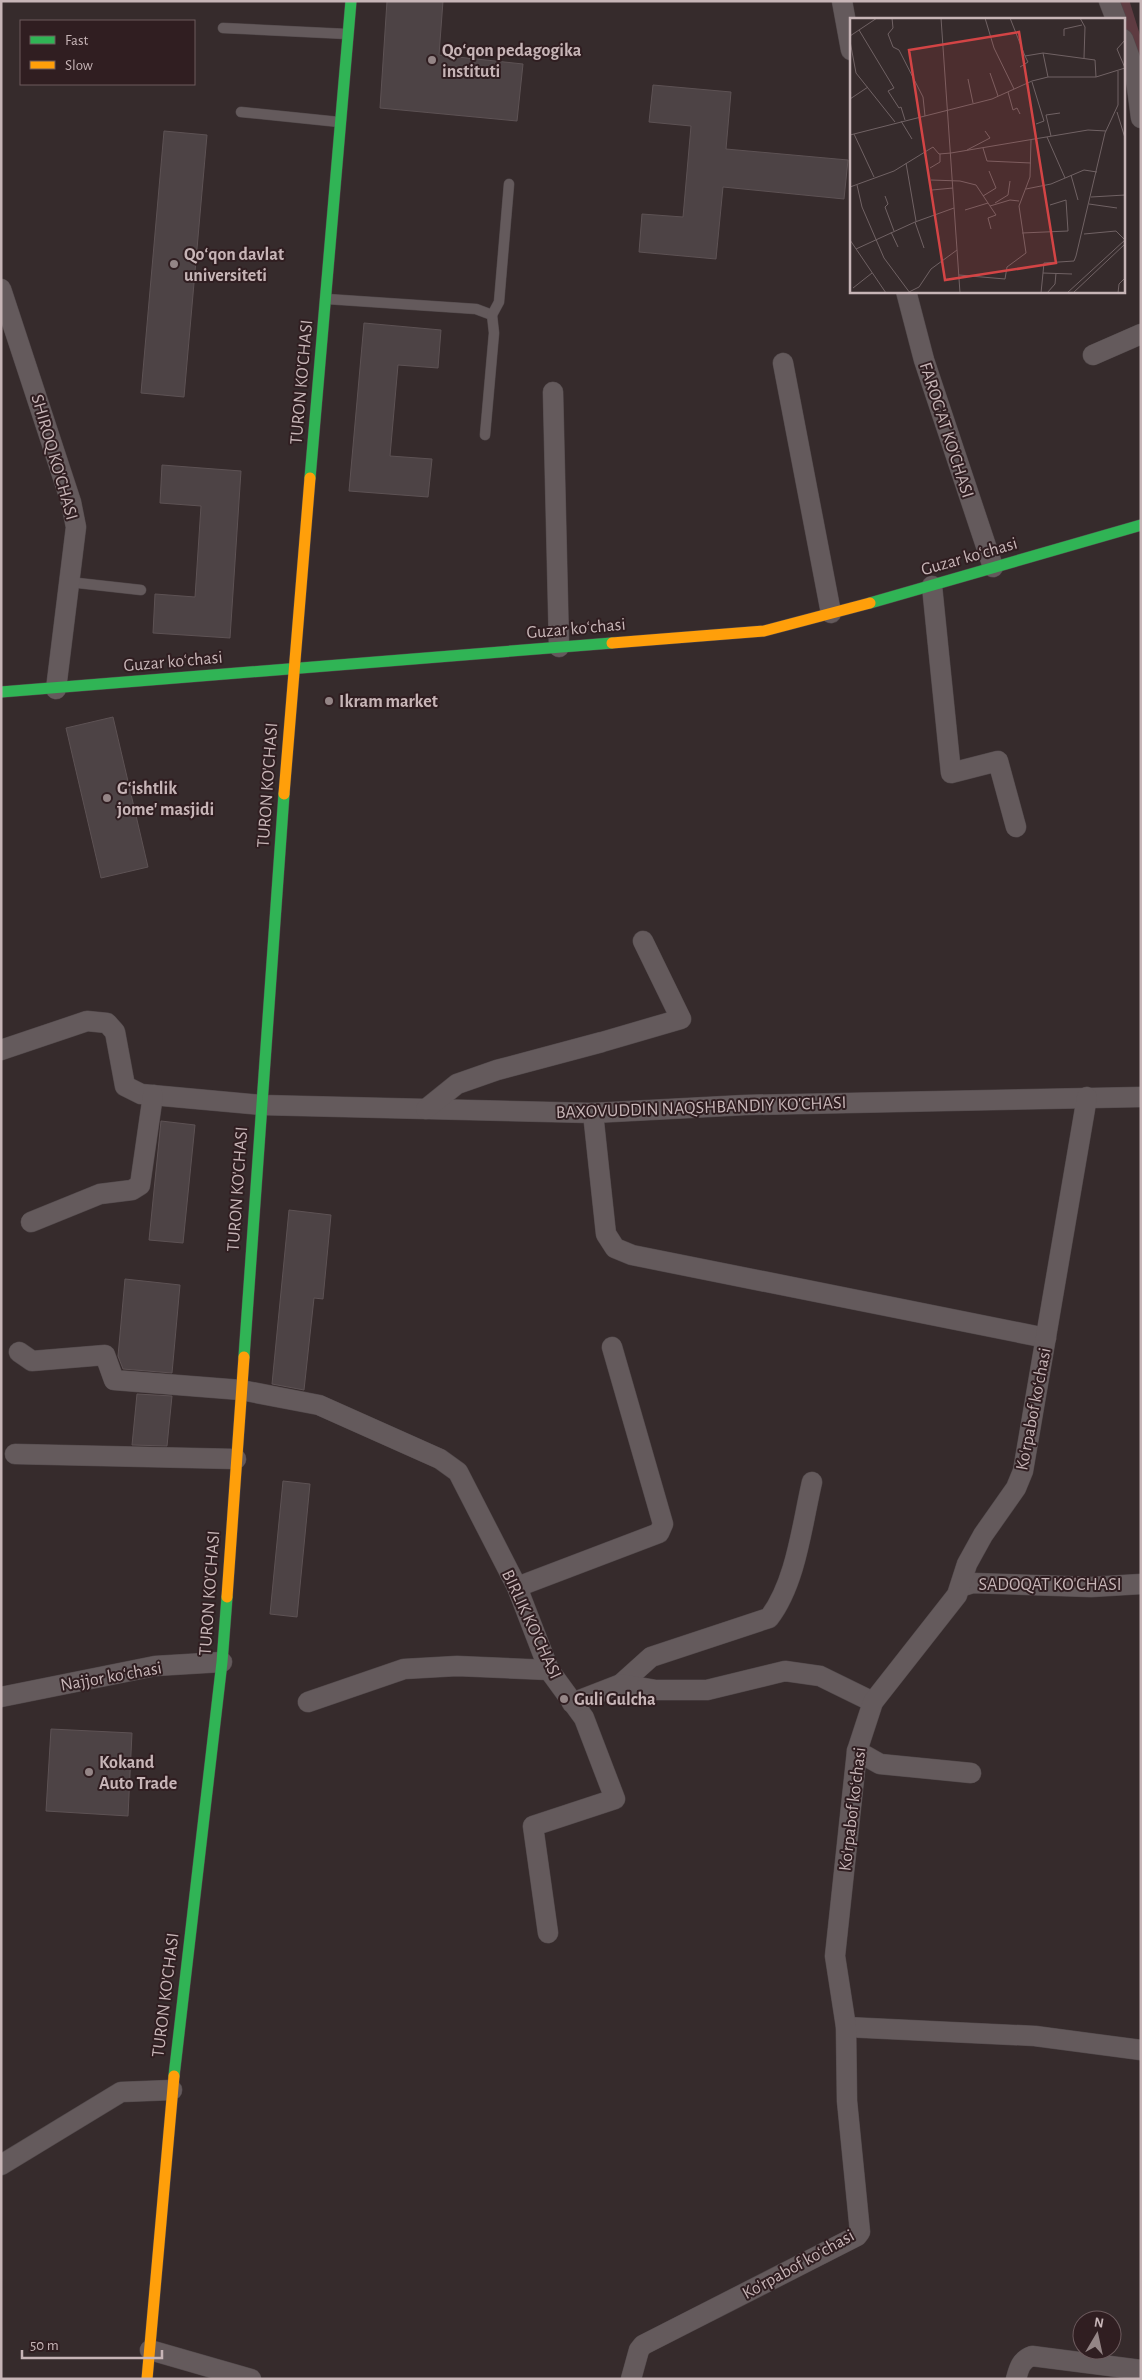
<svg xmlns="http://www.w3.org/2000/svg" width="1142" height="2380" viewBox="0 0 1142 2380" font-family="'Alegreya Sans',sans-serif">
  <rect width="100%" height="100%" fill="#362b2c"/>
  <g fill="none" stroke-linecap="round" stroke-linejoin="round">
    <!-- canal -->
    <polyline stroke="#5e3b41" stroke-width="20" points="1119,1 1136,56"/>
  </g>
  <!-- building -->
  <g fill="#4d4345" stroke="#5d5254">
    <polygon points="387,1 443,1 439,55 523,64 517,121 380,108"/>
    <polygon points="653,85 731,92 726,149 848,160 844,199 723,187 716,259 639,252 642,214 683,217 691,126 649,122"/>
    <polygon points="164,131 207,135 184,397 141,393"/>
    <polygon points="364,323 441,330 438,368 398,365 390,456 432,459 428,497 349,491"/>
    <polygon points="162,465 241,471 230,638 153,633 155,594 195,597 201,506 160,503"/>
    <polygon points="113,717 148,867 101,878 66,728"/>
    <polygon points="161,1121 195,1125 183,1243 149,1240"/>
    <polygon points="289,1210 331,1215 323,1299 314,1298 304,1390 272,1384"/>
    <polygon points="125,1279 180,1285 172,1373 123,1369 118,1356"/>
    <polygon points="137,1394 172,1396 167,1446 132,1445"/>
    <polygon points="283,1481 310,1484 297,1617 270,1614"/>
    <polygon points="51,1729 132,1733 128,1816 46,1811"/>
  </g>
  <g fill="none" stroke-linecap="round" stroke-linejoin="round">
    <!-- lane casing -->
    <g stroke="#51484a" stroke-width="11">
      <g id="lane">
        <polyline points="223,28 347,34"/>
        <polyline points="241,112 339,122"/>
        <polyline points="327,299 476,309 492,315 494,333 485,435"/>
        <polyline points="492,315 499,302 509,184"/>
        <polyline points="69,582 141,590"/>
      </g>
    </g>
    <!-- street casing -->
    <g stroke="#51484a" stroke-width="21">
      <g id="street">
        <polyline points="842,1 851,50"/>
        <polyline points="1109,1 1116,19"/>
        <polyline points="1123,39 1135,72 1141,118"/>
        <polyline points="1,289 71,502 76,527 56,689"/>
        <polyline points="906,291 924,360 993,567"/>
        <polyline points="1093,355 1141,334"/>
        <polyline points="783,363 831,613"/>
        <polyline points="553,392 559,647"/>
        <polyline points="932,586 951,773 998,761 1016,827"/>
        <polyline points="1,1050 87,1021 107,1023 115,1032 125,1086 141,1094 261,1105 593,1113 745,1105 1141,1097"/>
        <polyline points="426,1109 457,1084 497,1070 602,1042 681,1019 643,941"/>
        <polyline points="593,1113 606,1234 615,1248 632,1255 1046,1338"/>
        <polyline points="31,1222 100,1194 132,1190 140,1185 153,1095"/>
        <polyline points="19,1352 32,1361 105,1355 114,1380 241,1390 319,1405 440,1459 458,1472 517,1587 549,1670 584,1718 615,1799 533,1826 548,1933"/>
        <polyline points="15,1454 236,1459"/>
        <polyline points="517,1587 659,1533 663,1524 612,1347"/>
        <polyline points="960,1587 973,1583 1091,1587 1141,1584"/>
        <path d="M621,1684L651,1657L769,1618C796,1583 802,1525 812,1482"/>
        <polyline points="1,1697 155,1666 222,1662"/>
        <polyline points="308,1702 404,1669 457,1666 549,1670"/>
        <polyline points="572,1703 621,1684 656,1690 707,1690 785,1671 820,1676 873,1702"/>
        <polyline points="857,1751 880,1764 971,1773"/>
        <polyline points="846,2027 1035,2036 1141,2050"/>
        <polyline points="1,2165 121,2092 172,2090"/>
        <polyline points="150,2350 251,2379"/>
        <polyline points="631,2379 639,2350 643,2345 857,2236 860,2232 847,2101 846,2027 835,1956 857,1751 873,1702 957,1595 967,1564 983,1535 1016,1488 1023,1471 1087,1097"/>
        <path d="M1016,2379C1019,2368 1021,2360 1032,2356L1141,2370"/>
      </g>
    </g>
    <!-- fast casing -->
    <g stroke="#51484a" stroke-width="12">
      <g id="fast">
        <polyline points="310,478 351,1"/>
        <polyline points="870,603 1141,525"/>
        <polyline points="1,692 612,643"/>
        <polyline points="244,1357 284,794"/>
        <polyline points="174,2076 222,1662 227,1597"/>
      </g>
    </g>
    <!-- slow casing -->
    <g stroke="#51484a" stroke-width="12">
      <g id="slow">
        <polyline points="612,643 764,631 870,603"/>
        <polyline points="284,794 310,478"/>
        <polyline points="227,1597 244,1357"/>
        <polyline points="147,2379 174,2076"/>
      </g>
    </g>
    <!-- lane -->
    <use href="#lane" stroke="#645a5c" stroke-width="10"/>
    <!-- street -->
    <use href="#street" stroke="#645a5c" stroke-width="20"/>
    <!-- fast -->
    <use href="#fast" stroke="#30b455" stroke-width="11"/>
    <!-- slow -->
    <use href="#slow" stroke="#ff9f0a" stroke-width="11"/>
  </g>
  <!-- markers -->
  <g fill="#948586" stroke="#301e21" stroke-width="2">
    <circle cx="432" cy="60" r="5"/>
    <circle cx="174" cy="264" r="5"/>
    <circle cx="329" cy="701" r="5"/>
    <circle cx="107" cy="798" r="5"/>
    <circle cx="564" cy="1699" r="5"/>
    <circle cx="89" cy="1772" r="5"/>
  </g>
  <g text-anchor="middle" stroke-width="4" stroke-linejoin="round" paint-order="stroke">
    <!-- poi labels -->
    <g font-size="18" font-weight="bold" fill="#c7b5b7" stroke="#301e21" text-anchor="start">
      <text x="442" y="56">Qoʻqon pedagogika<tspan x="442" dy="21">instituti</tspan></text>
      <text x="184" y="260">Qoʻqon davlat<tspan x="184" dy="21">universiteti</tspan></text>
      <text x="339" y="707">Ikram market</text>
      <text x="117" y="794">Gʻishtlik<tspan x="117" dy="21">jome' masjidi</tspan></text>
      <text x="574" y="1705">Guli Gulcha</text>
      <text x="99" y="1768">Kokand<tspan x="99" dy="21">Auto Trade</tspan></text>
    </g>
    <!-- street labels -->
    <g font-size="18" fill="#c7b5b7" stroke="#301e21">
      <text transform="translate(301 382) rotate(-85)" y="6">TURON KO'CHASI</text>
      <text transform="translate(947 430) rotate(72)" y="6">FAROG'AT KO'CHASI</text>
      <text transform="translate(55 457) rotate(74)" y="6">SHIROQ KO'CHASI</text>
      <text transform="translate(969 556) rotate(-16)" y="6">Guzar koʻchasi</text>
      <text transform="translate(576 628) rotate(-5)" y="6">Guzar koʻchasi</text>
      <text transform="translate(173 661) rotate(-5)" y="6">Guzar koʻchasi</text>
      <text transform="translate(267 785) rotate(-86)" y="6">TURON KO'CHASI</text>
      <text transform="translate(701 1107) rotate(-2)" y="6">BAXOVUDDIN NAQSHBANDIY KO'CHASI</text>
      <text transform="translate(237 1189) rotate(-86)" y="6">TURON KO'CHASI</text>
      <text transform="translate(1033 1409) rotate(-79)" y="6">Ko'rpabof koʻchasi</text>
      <text x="1050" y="1590">SADOQAT KO'CHASI</text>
      <text transform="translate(209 1593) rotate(-86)" y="6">TURON KO'CHASI</text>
      <text transform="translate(532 1624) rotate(65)" y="6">BIRLIK KO'CHASI</text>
      <text transform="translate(111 1676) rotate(-10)" y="6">Najjor koʻchasi</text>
      <text transform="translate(852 1809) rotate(-83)" y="6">Ko'rpabof koʻchasi</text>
      <text transform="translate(165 1995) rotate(-83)" y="6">TURON KO'CHASI</text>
      <text transform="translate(798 2264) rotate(-29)" y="6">Ko'rpabof koʻchasi</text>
    </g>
  </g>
  <!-- overview -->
  <g transform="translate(850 18)">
    <rect width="275" height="275" fill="#362b2c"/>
    <path fill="none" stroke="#706264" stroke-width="1" d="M42,0L43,10L38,16L43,29L49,32L73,79L75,98M91,0L110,275M135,0L144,30L164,71M160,0L175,38L193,35L245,42L246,59M230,0L235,9L234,40M9,12L44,70L38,73L49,90L51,89L55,102M0,18L27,0M214,18V11L232,7M0,23L6,55L45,104M193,35L198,59M170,49L178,44L175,38M275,50L267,31L275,22M140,55L148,78M118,61L123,85M182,64L194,103L186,106M158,74L163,92L167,90L170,96M0,81L18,69M267,94L275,120M51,103L62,121M4,116L24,159M0,117L142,81L182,63L198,59H246L275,50M201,118L196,97L210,95M197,119L215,160M133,130L137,143L181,145M117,132L140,120L135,113M56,145L66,203M80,150L90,144V136M221,157L228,182M81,162L110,163L126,167L146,197L138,200L141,211M7,167L12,189L34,240L60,275M0,169L44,153L83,129L89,136L101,135L238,112L256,113M176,171L201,166L234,152L247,154M82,172L103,170M35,178L38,186L35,189L44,213M133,178L146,170L139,153M241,179L275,177M145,185L158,177L160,163M239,186L267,190M140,188L160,182L169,183M115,192L138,185M65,204L74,230M41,214L48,229M172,215L218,213L216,182L200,187M234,216L266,213L275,222M0,222L36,275M6,231L65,204L104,190M193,255L222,256M109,257L155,261L157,249L176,235L169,188L180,159L181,122M3,270L22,255M59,274L69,269L81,251L107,232M191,275L194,245L224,243L226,238L255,115L268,87V53M197,275L205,266L206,255M217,275L275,222M223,275L275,226M268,275L269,266L275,260"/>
    <path fill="#d34445" fill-opacity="0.15" stroke="#d34445" stroke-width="2.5" d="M169,14L206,245L95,262L59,32Z"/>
    <rect width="275" height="275" fill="none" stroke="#c7b5b7" stroke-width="2.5"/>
  </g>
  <!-- border -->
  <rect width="1142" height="2380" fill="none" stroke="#c7b5b7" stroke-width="5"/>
  <!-- legend -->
  <rect x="20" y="20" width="175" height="65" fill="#301e21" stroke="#6c5a5d"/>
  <rect x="30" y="36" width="25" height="8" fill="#30b455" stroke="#6c5a5d"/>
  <text x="65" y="45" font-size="15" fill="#c7b5b7">Fast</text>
  <rect x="30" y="61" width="25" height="8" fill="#ff9f0a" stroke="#6c5a5d"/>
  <text x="65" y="70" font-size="15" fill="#c7b5b7">Slow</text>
  <!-- north arrow -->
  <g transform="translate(1097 2335) rotate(9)"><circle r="24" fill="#301e21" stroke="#6c5a5d"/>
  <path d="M0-4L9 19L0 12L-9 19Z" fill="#948586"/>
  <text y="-8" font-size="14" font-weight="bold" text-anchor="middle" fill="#c7b5b7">N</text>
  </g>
  <!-- scale -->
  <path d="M22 2350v8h140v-8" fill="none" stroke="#c7b5b7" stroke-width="2.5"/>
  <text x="30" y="2350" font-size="15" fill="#c7b5b7" stroke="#301e21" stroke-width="4" paint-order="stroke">50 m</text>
</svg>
